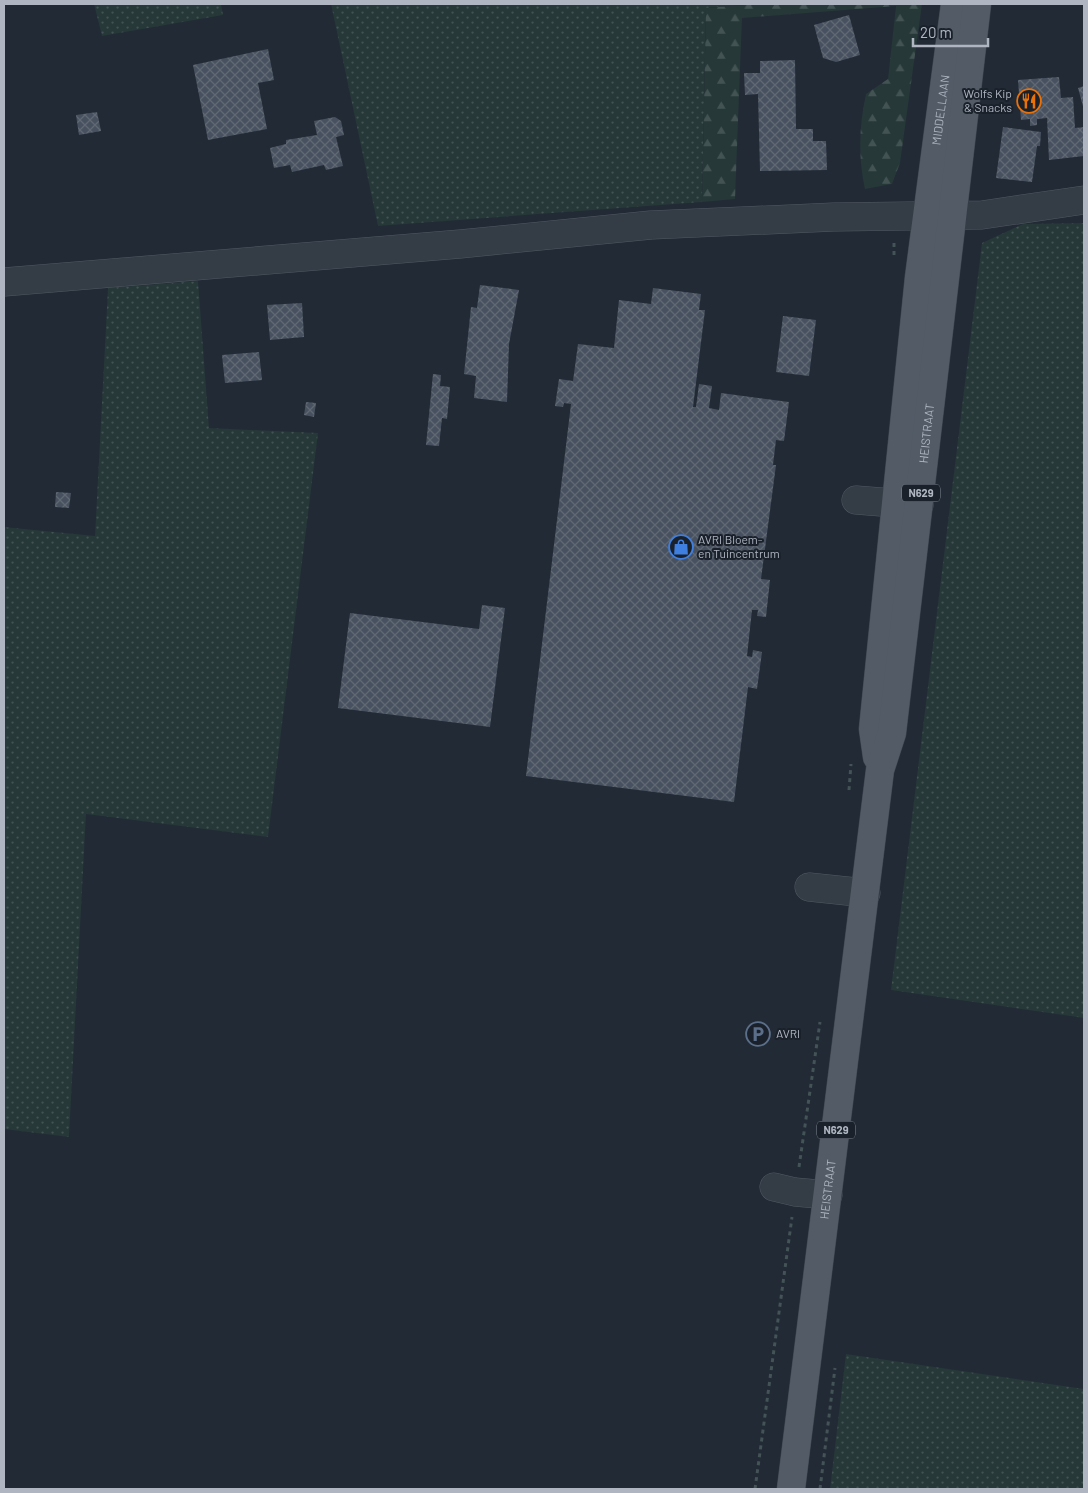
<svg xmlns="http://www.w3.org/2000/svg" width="1088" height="1493" viewBox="0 0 1088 1493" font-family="Barlow,sans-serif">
  <defs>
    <pattern id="grass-dots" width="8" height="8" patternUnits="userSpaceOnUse" patternTransform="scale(1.25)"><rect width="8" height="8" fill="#263838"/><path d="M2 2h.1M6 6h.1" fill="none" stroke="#435353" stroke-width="1.8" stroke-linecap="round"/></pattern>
    <pattern id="forest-firs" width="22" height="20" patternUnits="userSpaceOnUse" patternTransform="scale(1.25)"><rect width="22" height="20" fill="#263838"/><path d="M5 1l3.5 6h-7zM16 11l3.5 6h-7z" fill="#435353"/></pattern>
    <pattern id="building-cross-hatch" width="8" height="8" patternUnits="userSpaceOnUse" patternTransform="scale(1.25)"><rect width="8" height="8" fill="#48515f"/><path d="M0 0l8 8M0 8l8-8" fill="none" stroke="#606874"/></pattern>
  </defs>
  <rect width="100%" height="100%" fill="#212a35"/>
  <!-- grass -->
  <g fill="url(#grass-dots)">
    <polygon points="94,4 221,4 223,15 102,36"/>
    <polygon points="331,4 759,4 706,8 702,202 378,226"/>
    <polygon points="1084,223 1084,1018 891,990 982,243 1023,224"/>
    <polygon points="198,281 209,428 318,433 268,837 86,814 69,1137 4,1129 4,527 95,536 108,288"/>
    <polygon points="846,1354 1084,1389 1084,1489 830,1489"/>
  </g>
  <!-- forest -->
  <path fill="url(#forest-firs)" d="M759,4H922L900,163L892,184L865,189C858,158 859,125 866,94L888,79L896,6L742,18L735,199L702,202L706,8Z"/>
  <!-- building -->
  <g fill="url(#building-cross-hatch)">
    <polygon points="849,15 860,55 836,62 823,58 814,25"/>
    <polygon points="268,49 274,80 258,83 267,129 208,140 193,65"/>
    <polygon points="795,60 796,129 813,129 813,141 826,141 827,170 760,171 758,94 745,95 744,73 760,73 760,61"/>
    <polygon points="1059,77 1061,98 1073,97 1075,128 1084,127 1084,156 1049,160 1047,118 1037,119 1037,125 1030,126 1030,119 1021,120 1018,80"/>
    <polygon points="1084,86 1084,110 1078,88"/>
    <polygon points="97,112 101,131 79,135 76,115"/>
    <polygon points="335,117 341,121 344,135 336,137 343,166 326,170 324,165 292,172 290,165 274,168 270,148 286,144 286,140 317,135 314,121"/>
    <polygon points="1003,127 1041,132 1040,146 1037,146 1032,182 996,178"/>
    <polygon points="480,285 519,290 509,344 507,402 474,398 476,376 464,374 471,307 477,308"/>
    <polygon points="653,288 701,294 699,310 705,310 693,407 696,407 699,384 712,386 709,408 719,410 721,393 789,402 784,441 776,440 773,465 776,465 761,579 770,580 766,617 757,616 758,610 752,610 747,656 752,657 753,650 762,652 757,689 748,687 734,802 526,776 571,404 564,403 563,407 555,406 559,379 573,381 578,344 614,348 619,300 651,304"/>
    <polygon points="302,303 304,337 270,340 267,305"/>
    <polygon points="783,316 816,320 809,376 776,372"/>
    <polygon points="259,352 262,380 225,383 222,355"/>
    <polygon points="433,374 441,375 440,386 450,387 447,419 442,418 439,446 426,445"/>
    <polygon points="306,402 316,403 314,417 304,415"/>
    <polygon points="56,492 71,493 69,508 55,507"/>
    <polygon points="482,605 505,608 490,727 338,708 350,613 479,629"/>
  </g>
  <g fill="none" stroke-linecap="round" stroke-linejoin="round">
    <!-- minor casing -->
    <g stroke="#525963" stroke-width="29">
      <g id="minor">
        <polyline points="4,282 460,244 651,225 834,217 982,215 1084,200"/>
        <polyline points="856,500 919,505"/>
        <polyline points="809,887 866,893"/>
        <polyline points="774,1187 795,1192 828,1195"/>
      </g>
    </g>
    <!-- major casing -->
    <g stroke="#3e454f" stroke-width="29">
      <g id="major">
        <path id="s1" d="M877,757L873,729L919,277L955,4"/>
        <path id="s2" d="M791,1489L880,770L892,733L977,4"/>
      </g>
    </g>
    <!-- path -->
    <g stroke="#435356" stroke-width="3" stroke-dasharray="4 4" stroke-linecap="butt">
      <polyline points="894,243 894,256"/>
      <polyline points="849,790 851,764"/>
      <polyline points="799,1167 820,1022"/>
      <polyline points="755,1489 792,1217"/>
      <polyline points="820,1489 835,1368"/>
    </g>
    <!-- minor -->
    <use href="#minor" stroke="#343c46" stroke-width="28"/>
    <!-- major -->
    <use href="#major" stroke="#525b66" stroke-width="28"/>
  </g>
  <!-- icons -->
  <defs>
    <g id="restaurant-ring" transform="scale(1.25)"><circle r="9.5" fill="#1a212a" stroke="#e8710a" stroke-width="1.5"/><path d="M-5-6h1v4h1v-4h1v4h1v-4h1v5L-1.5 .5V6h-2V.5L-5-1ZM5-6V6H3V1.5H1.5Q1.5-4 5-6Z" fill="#e8710a"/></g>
    <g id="shop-ring" transform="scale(1.25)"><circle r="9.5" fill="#1a212a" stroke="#3f7fe0" stroke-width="1.5"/><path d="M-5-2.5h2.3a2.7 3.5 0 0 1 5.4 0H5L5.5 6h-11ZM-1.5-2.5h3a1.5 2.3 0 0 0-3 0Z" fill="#3f7fe0"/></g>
    <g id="parking-ring" transform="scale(1.25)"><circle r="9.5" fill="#1a212a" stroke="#5c6f8a" stroke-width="1.5"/><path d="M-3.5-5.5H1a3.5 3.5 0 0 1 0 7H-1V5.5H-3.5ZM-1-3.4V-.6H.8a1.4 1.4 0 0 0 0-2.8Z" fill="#5c6f8a"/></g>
  </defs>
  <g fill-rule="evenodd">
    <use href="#restaurant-ring" x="1029" y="101"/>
    <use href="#shop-ring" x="681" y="547"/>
    <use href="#parking-ring" x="758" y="1034"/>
  </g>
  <g text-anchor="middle" stroke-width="4" stroke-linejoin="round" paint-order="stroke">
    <!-- shield labels -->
    <g fill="#1a212a" stroke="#828994" stroke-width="1">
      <rect x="902" y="484.5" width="38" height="17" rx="4"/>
      <rect x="817" y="1121.5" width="38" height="17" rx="4"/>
    </g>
    <g font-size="11" font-weight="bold" fill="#afb6c2">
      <text x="921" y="497">N629</text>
      <text x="836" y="1134">N629</text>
    </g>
    <!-- poi labels -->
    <g font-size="12" fill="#afb6c2" stroke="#1a212a" text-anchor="start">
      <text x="1012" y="98" text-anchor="end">Wolfs Kip<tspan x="1012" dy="14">&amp; Snacks</tspan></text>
      <text x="698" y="544">AVRI Bloem-<tspan x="698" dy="14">en Tuincentrum</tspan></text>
      <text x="776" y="1038">AVRI</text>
    </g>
    <!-- street labels -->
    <g font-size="12" fill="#afb6c2" stroke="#1a212a">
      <text dy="4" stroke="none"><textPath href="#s1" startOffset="651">MIDDELLAAN</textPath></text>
      <text dy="4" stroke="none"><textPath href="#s2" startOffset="1065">HEISTRAAT</textPath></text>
      <text dy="4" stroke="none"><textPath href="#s2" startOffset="302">HEISTRAAT</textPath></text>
    </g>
  </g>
  <!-- border -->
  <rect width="1088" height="1493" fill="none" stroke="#afb6c2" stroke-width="10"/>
  <!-- scale -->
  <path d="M913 38v8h75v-8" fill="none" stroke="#afb6c2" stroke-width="2.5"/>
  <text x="920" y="38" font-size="15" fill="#afb6c2" stroke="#1a212a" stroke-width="4" paint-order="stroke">20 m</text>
</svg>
